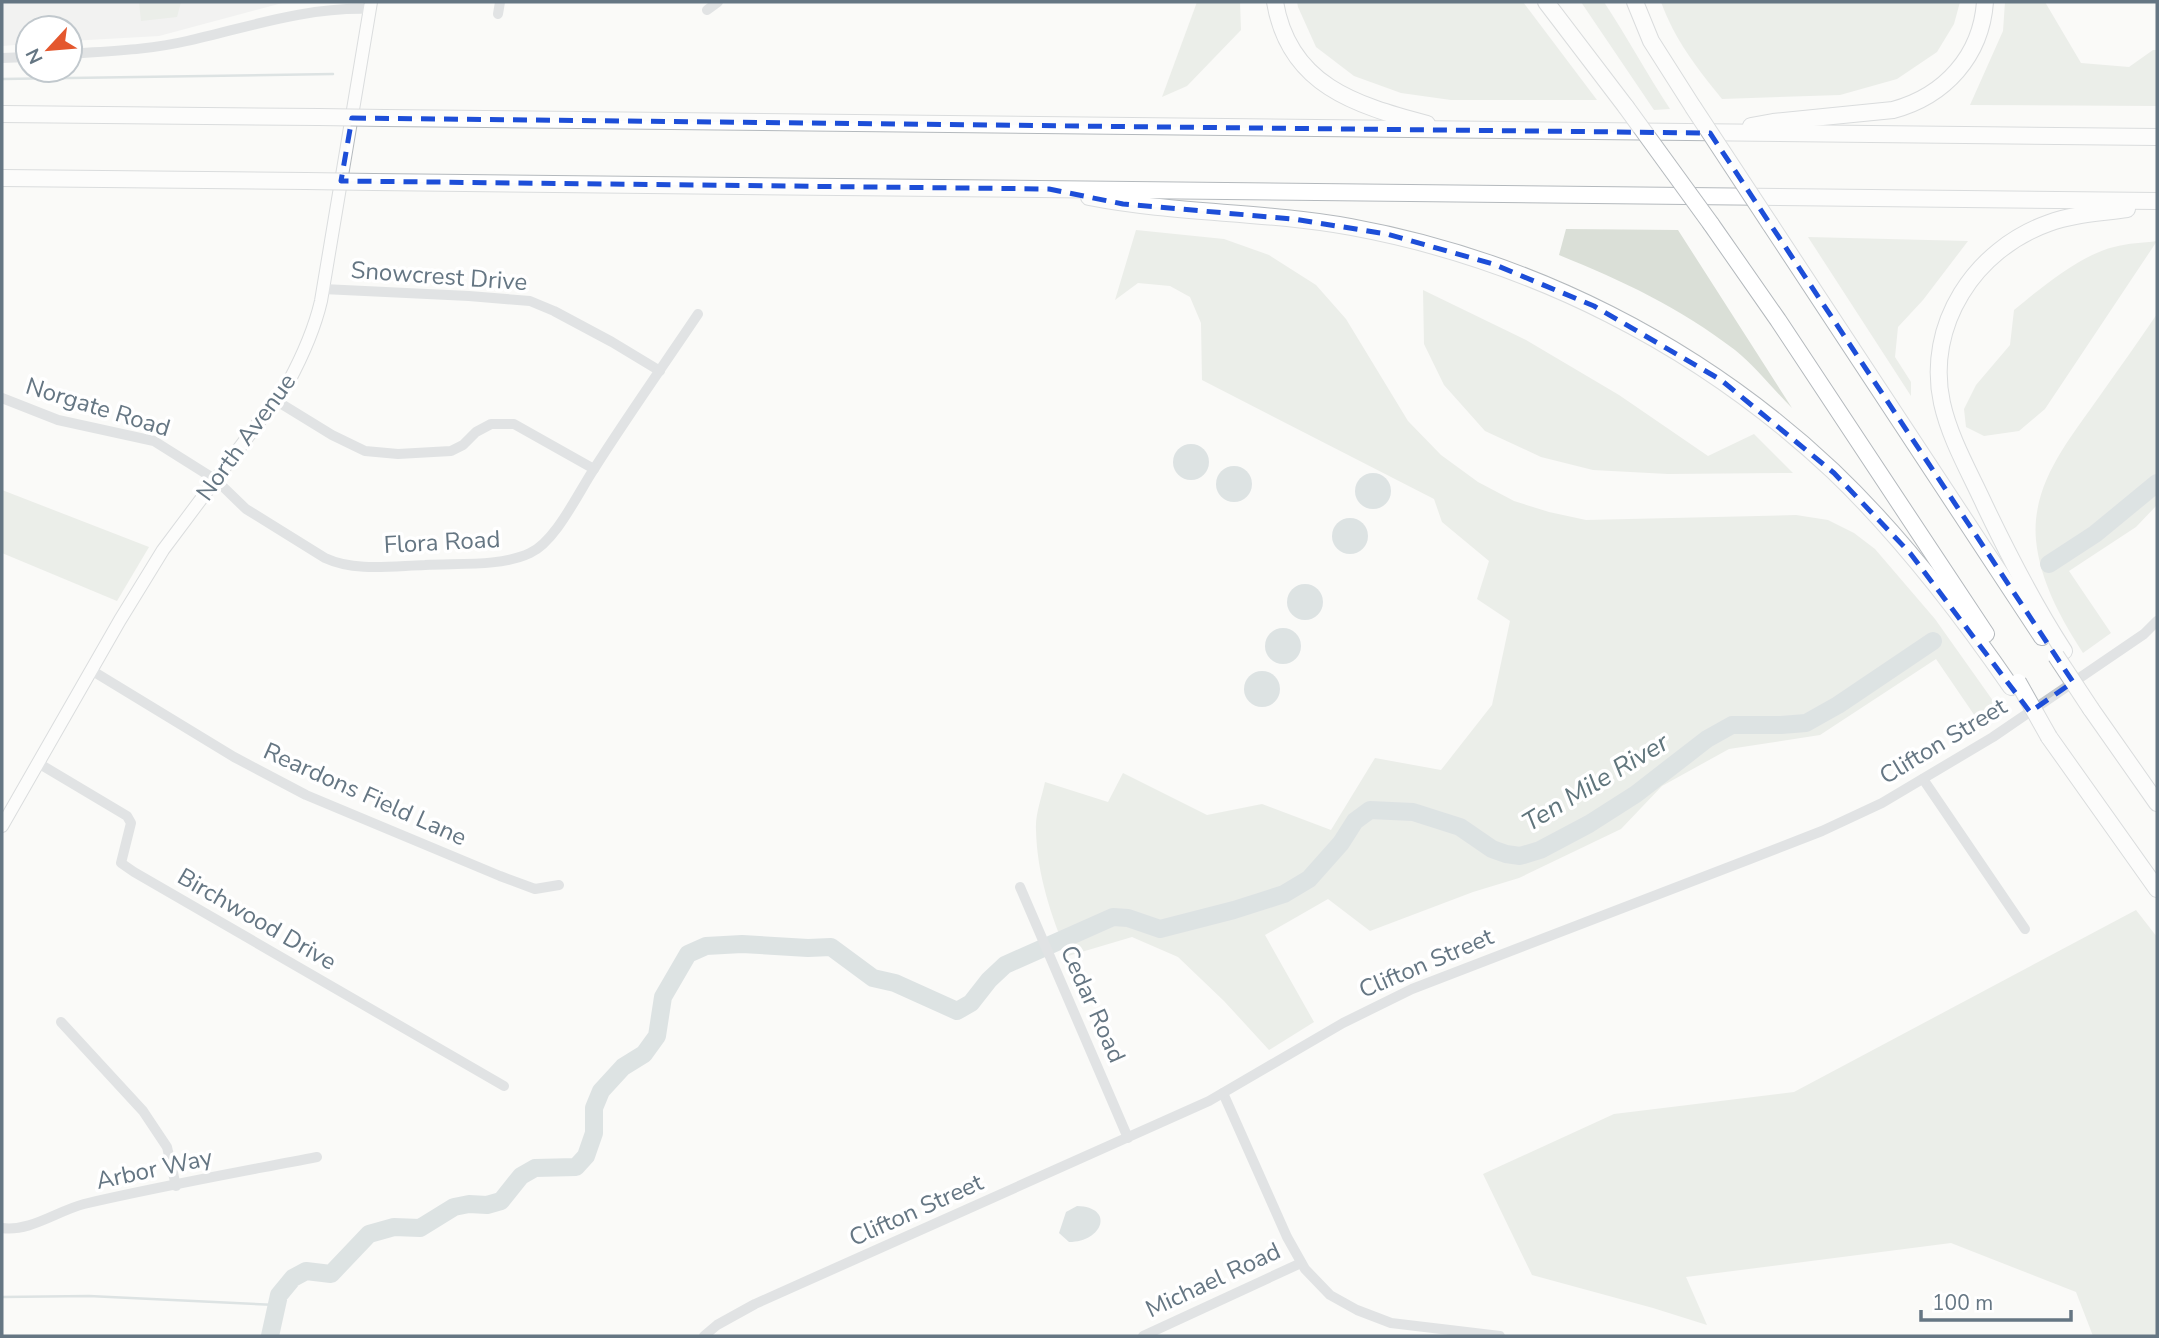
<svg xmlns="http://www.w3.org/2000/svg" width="2159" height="1338" viewBox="0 0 2159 1338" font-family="'Nunito Sans',sans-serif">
  <rect width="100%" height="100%" fill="#fafaf8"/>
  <!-- built -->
  <polygon fill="#e8e9e9" points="2,2 286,2 159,36 70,41 70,28 28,28 28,44 2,46"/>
  <!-- green -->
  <g fill="#dadfd7">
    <polygon points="139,2 181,2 177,17 141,21"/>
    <polygon points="1197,2 1240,2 1241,30 1187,86 1162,97"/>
    <polygon points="1297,2 1523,2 1597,100 1451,100 1401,93 1354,76 1316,47 1298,7"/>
    <path d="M1581,2H1604C1627,37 1647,74 1670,109L1654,110Z"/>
    <path d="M1661,2H1960L1954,24L1937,52L1897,79L1840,95L1722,99C1696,67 1675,40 1661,2Z"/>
    <polygon points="2005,2 2045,2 2081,63 2129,67 2153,50 2157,50 2157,106 1970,105 2003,31"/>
    <path d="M1566,229L1678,230L1792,408C1773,389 1755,366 1735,350C1679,307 1623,281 1559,255Z"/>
    <path d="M1136,230L1224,239L1269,255L1316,285L1346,319L1408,421L1441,455L1478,482L1514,501L1549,512L1586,520L1796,515L1828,520L1854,533L1875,549L1935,619L1996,705L1977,719L1936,659L1820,735L1729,749L1662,786L1621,829L1519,878L1473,892L1370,931L1328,899L1265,935L1314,1022L1269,1050L1224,1001L1178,957L1132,937L1068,956C1051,916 1037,874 1036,830C1035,814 1042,797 1045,782L1108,802L1123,773L1207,815L1262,804L1331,830L1375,758L1441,770L1492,705L1510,621L1477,599L1489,561L1442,522L1434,499L1202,380L1201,323L1190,297L1170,286L1138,283L1115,300Z"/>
    <polygon points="1808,237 1968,241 1923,300 1898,327 1895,357 1911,382 1911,396"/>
    <path d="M2157,241L2045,409L2019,431L1984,436L1966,427L1964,409L1976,385L2010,345L2014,310C2041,288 2080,255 2114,247C2128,243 2143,243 2157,241Z"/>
    <polygon points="1423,290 1526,340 1619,395 1708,456 1754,434 1793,473 1668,474 1593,470 1541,457 1485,431 1444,385 1424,344"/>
    <path d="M2157,314V505L2136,527L2069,571L2111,633L2083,653C2061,619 2040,581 2036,540C2031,484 2069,440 2099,397C2118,370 2138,342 2157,314Z"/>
    <polygon points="2,490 149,547 117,601 2,553"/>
    <polygon points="2136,910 2157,937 2157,1336 2093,1336 2076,1292 1951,1243 1686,1277 1707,1325 1653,1308 1532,1275 1483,1174 1614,1114 1794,1092"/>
  </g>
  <!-- water -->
  <g fill="#bbc7cb">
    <circle cx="1191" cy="462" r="18"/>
    <circle cx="1234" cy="484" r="18"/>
    <circle cx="1373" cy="491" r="18"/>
    <circle cx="1350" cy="536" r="18"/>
    <circle cx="1305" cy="602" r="18"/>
    <circle cx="1283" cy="646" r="18"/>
    <circle cx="1262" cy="689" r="18"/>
    <path d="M1077,1206C1115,1207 1103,1242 1069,1242L1059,1233L1066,1212Z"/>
  </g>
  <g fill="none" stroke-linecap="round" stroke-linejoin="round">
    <!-- stream -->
    <g stroke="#bbc7cb" stroke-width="2.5">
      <polyline points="2,79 333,74"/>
      <polyline points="2,1297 89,1296 277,1305"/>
    </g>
    <!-- river -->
    <g stroke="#bbc7cb" stroke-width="18">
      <polyline points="2049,564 2095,534 2157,483"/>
      <polyline points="270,1336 279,1295 293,1278 306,1271 331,1274 369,1234 394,1227 420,1228 454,1207 469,1204 487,1205 501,1201 521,1176 535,1168 576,1167 586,1156 594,1133 594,1108 601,1091 623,1067 644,1054 657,1036 663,997 688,954 706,946 742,944 808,948 831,947 873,978 895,983 957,1011 971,1003 989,980 1005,965 1113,917 1128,918 1160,929 1234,910 1284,894 1309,879 1341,843 1355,821 1370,810 1413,812 1460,827 1492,849 1506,854 1520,856 1540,850 1589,824 1636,794 1707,739 1732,725 1781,725 1806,723 1838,705 1933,641"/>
    </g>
    <!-- major casing -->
    <g stroke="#b5babe" stroke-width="14">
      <path id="major" d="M2,826L120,620L163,550L288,383C302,357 314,331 321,301L371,2"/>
    </g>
    <!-- highway casing -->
    <g stroke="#b4b9bd" stroke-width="18">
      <g id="highway">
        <path d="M1275,2C1289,85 1355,105 1427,124"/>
        <polyline points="1546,2 1626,107"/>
        <polyline points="1635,2 1651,41 1693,107"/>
        <polyline points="2,114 319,117"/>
        <polyline points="384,118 2157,137"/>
        <path d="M1751,126L1773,122L1893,110C1945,96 1981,56 1985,2"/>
        <polyline points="2,178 306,181"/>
        <polyline points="374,182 2157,201"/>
        <path d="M1089,197C1175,214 1264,211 1351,227C1531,260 1699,345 1833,471C1901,536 1958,610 2011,687"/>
        <polyline points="1711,224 1778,320 1986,634"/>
        <polyline points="1770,224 2042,637"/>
        <path d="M2064,651C2034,605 2009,556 1985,506C1970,473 1950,439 1942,403C1925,325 1975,249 2049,223C2073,214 2101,213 2127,209"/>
        <polyline points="2091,709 2157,803"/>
        <polyline points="2049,737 2157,889"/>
      </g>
    </g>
    <!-- minor -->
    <g stroke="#c3c8cc" stroke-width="10">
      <polyline points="707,10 718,2"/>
      <polyline points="498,14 500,2"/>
      <path d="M70,54C109,51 148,50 187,41C249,27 305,7 370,9"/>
      <polyline points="2,58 28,57"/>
      <polyline points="323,289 469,296 530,301 554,311 612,342 660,371"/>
      <path d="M2,398L58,420L154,441L216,480L246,509L325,558C355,572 392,566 425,565C456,563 501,567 530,553C556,541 578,493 594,469C627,417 663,366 698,314"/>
      <polyline points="275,400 332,435 365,451 398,454 451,451 463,445 476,432 491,424 514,424 594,469"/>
      <polyline points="91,670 234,757 306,795 500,876 535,889 559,885"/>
      <polyline points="38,763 127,816 131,823 121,863 134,872 504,1086"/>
      <polyline points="1923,779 2025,929"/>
      <polyline points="1020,887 1128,1138"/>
      <polyline points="61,1022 143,1111 167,1147 176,1186"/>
      <polyline points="1223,1093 1287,1237 1305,1269 1330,1295 1357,1310 1391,1323 1500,1336"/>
      <path d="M2,1228C30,1232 57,1211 84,1204C161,1186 240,1172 317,1157"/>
      <polyline points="704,1336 717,1325 755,1304 1209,1101 1343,1023 1412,989 1750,859 1822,831 1882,803 1993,737 2144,634 2157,621"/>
      <polyline points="1143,1336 1301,1263"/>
    </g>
    <!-- major -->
    <use href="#major" stroke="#fff" stroke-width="12"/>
    <!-- highway -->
    <use href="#highway" stroke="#fff" stroke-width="16"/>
    <!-- highway-bridge casing -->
    <g stroke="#b4b9bd" stroke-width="18" stroke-linecap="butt">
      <g id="highway-bridge">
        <polyline points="1626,107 1711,224"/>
        <polyline points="1693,107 1770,224"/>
        <polyline points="319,117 384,118"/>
        <polyline points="306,181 374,182"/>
        <polyline points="2056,656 2091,709"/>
        <polyline points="2018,682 2049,737"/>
      </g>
    </g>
    <!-- highway-bridge -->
    <use href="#highway-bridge" stroke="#fff" stroke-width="16"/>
  </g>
  <!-- marked area -->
  <path d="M0 0H2159V1338H0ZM352,118L1710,133L2073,682L2030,712L1910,553L1834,473L1721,380L1594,306L1493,264L1387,234L1293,219L1123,204L1049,189L341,181Z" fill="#fafaf8" fill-opacity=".55" fill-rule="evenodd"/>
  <path fill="none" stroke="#1d4ed8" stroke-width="5" stroke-dasharray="14 9" stroke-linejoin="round" d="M352,118L1710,133L2073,682L2030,712L1910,553L1834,473L1721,380L1594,306L1493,264L1387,234L1293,219L1123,204L1049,189L341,181Z"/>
  <g text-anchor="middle" stroke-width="7" stroke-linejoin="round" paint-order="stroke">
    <!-- street labels -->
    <g font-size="24" fill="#657683" stroke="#fff">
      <text transform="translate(439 276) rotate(4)" y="8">Snowcrest Drive</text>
      <text transform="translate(98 407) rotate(17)" y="8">Norgate Road</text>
      <text transform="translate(246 437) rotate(-54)" y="8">North Avenue</text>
      <text transform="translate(442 542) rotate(-3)" y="8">Flora Road</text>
      <text transform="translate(1943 741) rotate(-31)" y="8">Clifton Street</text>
      <text transform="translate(365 794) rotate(24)" y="8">Reardons Field Lane</text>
      <text transform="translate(257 919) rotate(30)" y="8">Birchwood Drive</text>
      <text transform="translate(1426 963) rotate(-23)" y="8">Clifton Street</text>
      <text transform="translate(1093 1004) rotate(66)" y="8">Cedar Road</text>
      <text transform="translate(154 1169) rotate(-12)" y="8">Arbor Way</text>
      <text transform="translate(916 1210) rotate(-24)" y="8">Clifton Street</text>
      <text transform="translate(1213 1280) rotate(-25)" y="8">Michael Road</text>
    </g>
    <!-- water labels -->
    <g font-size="26" font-style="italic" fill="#60757c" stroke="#fff">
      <text transform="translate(1595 782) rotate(-31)" y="9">Ten Mile River</text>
    </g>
  </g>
  <!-- border -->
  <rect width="2159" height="1338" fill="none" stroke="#657683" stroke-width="7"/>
  <!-- north arrow -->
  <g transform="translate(49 49) rotate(244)"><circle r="33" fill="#ffffff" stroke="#c1c8cd" stroke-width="2"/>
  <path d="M0-5L12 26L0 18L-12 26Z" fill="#e4572e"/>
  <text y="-10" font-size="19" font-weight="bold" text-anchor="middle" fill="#657683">N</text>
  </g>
  <!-- scale -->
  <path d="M1921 1310v10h150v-10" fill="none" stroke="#657683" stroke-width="3.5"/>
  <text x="1932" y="1310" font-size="21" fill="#657683" stroke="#ffffff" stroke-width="5" paint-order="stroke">100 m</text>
</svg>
